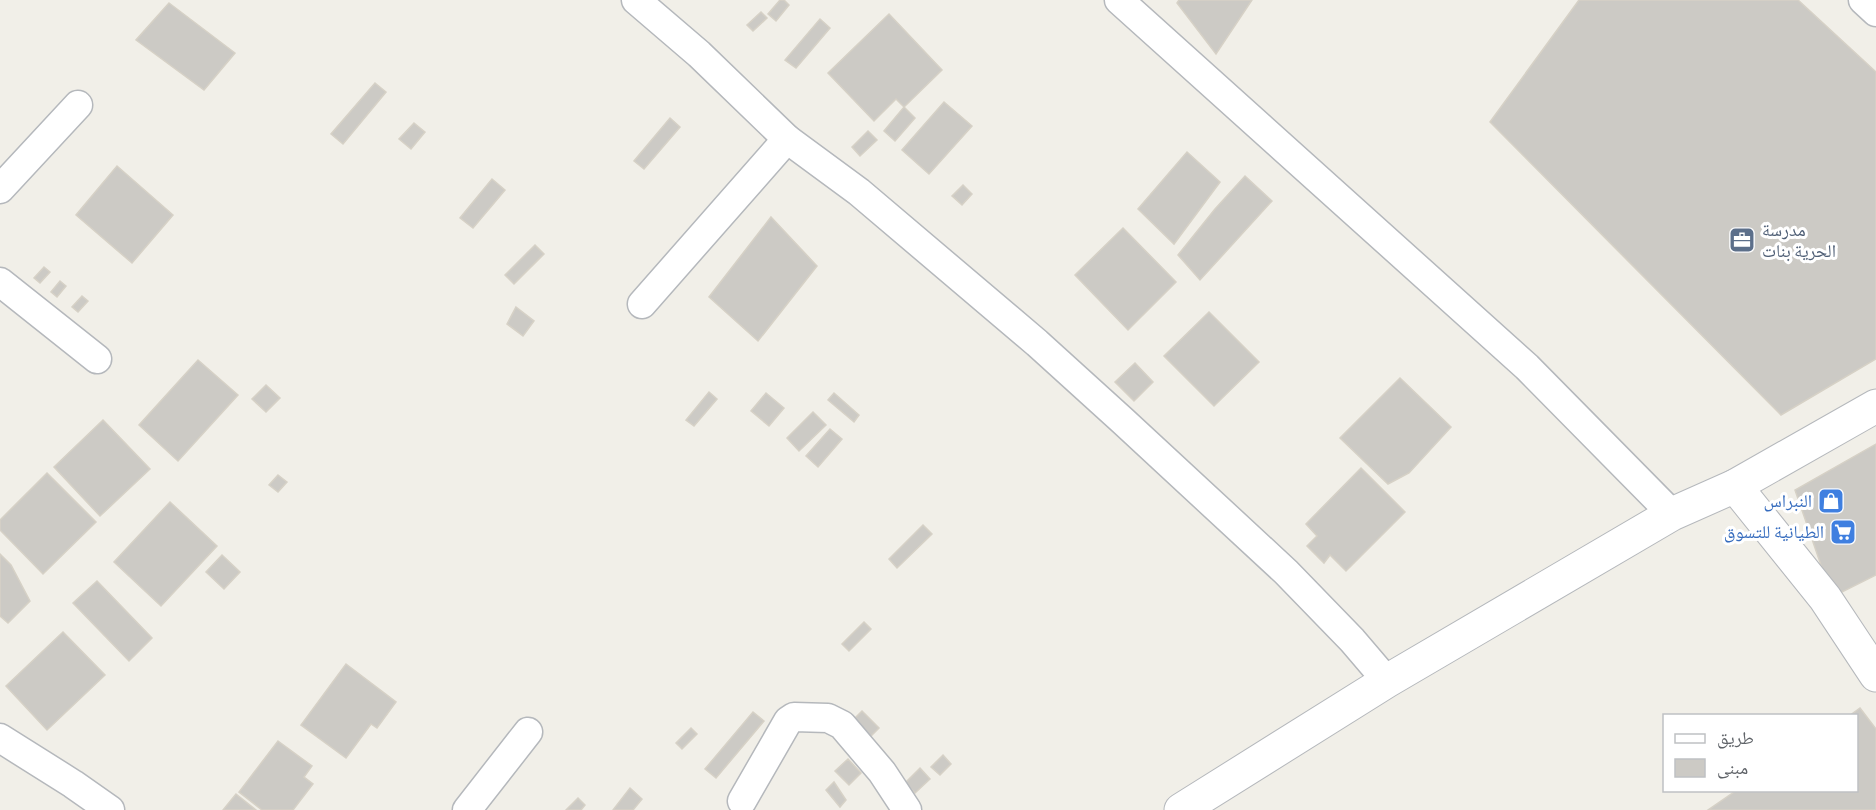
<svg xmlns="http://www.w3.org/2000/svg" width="1876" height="810" viewBox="0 0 1876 810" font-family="'Source Sans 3','Noto Naskh Arabic',sans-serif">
  <rect width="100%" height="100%" fill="#f1efe8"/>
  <!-- building -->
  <g fill="#cccac5" stroke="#d6d1c6" stroke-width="1.5">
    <polygon points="780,0 784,0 789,5 776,21 768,14"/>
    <polygon points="1179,0 1252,0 1216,54 1177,3"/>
    <polygon points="1579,0 1798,0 1876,72 1876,359 1781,415 1490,122"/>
    <polygon points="169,3 235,53 204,90 136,40"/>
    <polygon points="761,12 767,18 753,31 747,25"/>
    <polygon points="889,14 942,70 904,107 896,99 874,121 828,73"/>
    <polygon points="820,19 830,28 796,68 785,60"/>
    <polygon points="375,83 386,92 343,144 331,134"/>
    <polygon points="944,102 972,126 929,174 902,150"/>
    <polygon points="904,107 915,118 895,141 884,131"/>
    <polygon points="670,118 680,127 644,169 634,161"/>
    <polygon points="414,123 425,132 411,149 399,139"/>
    <polygon points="868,131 877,140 860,156 852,147"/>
    <polygon points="1187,152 1220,182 1174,244 1138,209"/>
    <polygon points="117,166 173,215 132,263 76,215"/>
    <polygon points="1245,176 1272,201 1200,280 1178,255 1215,209"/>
    <polygon points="492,179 505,190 473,228 460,218"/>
    <polygon points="963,185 972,194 962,205 952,196"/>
    <polygon points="771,217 817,266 758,341 709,297"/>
    <polygon points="1123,228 1176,282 1128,330 1075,275"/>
    <polygon points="535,245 544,254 514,284 505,275"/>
    <polygon points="44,267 50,272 40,283 34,278"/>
    <polygon points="60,281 66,286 57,297 51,292"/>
    <polygon points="82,296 88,301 78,312 72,307"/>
    <polygon points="516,307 534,321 523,336 507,324"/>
    <polygon points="1209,312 1259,362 1214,406 1164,356"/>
    <polygon points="198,360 238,395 178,461 139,425"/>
    <polygon points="1135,363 1153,382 1134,401 1115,382"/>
    <polygon points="1400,378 1451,427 1409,473 1388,484 1340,438"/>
    <polygon points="266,385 280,398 266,412 252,399"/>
    <polygon points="709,392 717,399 694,426 686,420"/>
    <polygon points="766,393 784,408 769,426 751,411"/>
    <polygon points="834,393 859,415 854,422 828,400"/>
    <polygon points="813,412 826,425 799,451 787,438"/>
    <polygon points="103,420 150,469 100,516 54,467"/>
    <polygon points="830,429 842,439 818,467 806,456"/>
    <polygon points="1876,444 1876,575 1832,597 1795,490"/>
    <polygon points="1361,468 1405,512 1346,571 1330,555 1324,563 1307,546 1317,536 1306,524"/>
    <polygon points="47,473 96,522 43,574 0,530 0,520"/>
    <polygon points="278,475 287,482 278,492 269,485"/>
    <polygon points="170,502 217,546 161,606 114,562"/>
    <polygon points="923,525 932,534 897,568 889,559"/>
    <polygon points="0,554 11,565 30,601 8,623 0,616"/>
    <polygon points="222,555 240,572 224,589 206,572"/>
    <polygon points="97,581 152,638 129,661 73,603"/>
    <polygon points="864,622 871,629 849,651 842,644"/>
    <polygon points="63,632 105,675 47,730 6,686"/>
    <polygon points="346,664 396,702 377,728 371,724 346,758 301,725"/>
    <polygon points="1860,708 1876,729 1876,810 1708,810 1737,790 1856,790 1856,716 1849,716"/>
    <polygon points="862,711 879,728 865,742 848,725"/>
    <polygon points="753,712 764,721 716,778 705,769"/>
    <polygon points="691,728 697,734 682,749 676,743"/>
    <polygon points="278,741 312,766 304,777 313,784 293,810 262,810 239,792"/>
    <polygon points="943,755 951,764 940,775 931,767"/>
    <polygon points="848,759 861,773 849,785 835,771"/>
    <polygon points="920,768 930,779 915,793 905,783"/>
    <polygon points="834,782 846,800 840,807 826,790"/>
    <polygon points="630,788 642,799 633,810 613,810"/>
    <polygon points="236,794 256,810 223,810"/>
    <polygon points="578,798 585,805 581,810 566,810"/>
  </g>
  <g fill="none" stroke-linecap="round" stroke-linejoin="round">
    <!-- minor casing -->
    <g stroke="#b5b8bc" stroke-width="31">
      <g id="minor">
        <polyline points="636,0 699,54 787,139 859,192 1037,343 1123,421 1286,572 1352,640 1387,681"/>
        <polyline points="1119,0 1527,367 1672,514"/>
        <polyline points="1863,0 1876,12"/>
        <polyline points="0,189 78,105"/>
        <polyline points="0,282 97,359"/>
        <polyline points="642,304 787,139"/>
        <polyline points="0,738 73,784 110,810"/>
        <polyline points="742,801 788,721 794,717 828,718 842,725 882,772 907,810"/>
        <polyline points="467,810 528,732"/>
      </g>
    </g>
    <!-- tertiary casing -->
    <g stroke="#b5b8bc" stroke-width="35">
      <g id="tertiary">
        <polyline points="1735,486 1825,598 1876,675"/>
        <polyline points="1181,810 1387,681 1672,514 1735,486 1876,406"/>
      </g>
    </g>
    <!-- minor -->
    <use href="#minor" stroke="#fff" stroke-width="28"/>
    <!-- tertiary -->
    <use href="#tertiary" stroke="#fff" stroke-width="33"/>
  </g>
  <!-- icons -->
  <defs>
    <g id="office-square" transform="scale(1.35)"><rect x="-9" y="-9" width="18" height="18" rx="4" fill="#5c6f8a" stroke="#fff"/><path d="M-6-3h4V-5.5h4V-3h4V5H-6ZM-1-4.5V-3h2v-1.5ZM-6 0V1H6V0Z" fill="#fff"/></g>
    <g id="shop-square" transform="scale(1.35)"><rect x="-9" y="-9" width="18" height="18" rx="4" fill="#3f7fe0" stroke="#fff"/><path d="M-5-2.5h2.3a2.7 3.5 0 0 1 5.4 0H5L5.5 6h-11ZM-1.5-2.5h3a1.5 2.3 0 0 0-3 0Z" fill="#fff"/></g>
    <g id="supermarket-square" transform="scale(1.35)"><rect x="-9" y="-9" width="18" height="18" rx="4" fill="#3f7fe0" stroke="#fff"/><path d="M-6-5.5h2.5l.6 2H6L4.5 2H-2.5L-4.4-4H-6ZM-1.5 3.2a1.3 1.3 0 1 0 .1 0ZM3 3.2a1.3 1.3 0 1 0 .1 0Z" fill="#fff"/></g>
  </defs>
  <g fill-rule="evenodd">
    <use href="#office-square" x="1742" y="240"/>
    <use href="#shop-square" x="1831" y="501"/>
    <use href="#supermarket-square" x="1843" y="532"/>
  </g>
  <g text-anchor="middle" stroke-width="6" stroke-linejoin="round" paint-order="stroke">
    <!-- service labels -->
    <g font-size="18" fill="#4e5e75" stroke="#fff" text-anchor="start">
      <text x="1762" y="236">مدرسة<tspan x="1762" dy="21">الحرية بنات</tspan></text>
    </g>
    <!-- shop labels -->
    <g font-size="18" fill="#366cbe" stroke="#fff" text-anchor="end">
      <text x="1812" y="507">النبراس</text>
      <text x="1824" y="538">الطيانية للتسوق</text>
    </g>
  </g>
  <!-- legend -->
  <rect x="1663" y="714" width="195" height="78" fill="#ffffff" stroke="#bfc1c3" stroke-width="1.5"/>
  <rect x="1675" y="734" width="30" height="9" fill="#ffffff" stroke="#bfc1c3" stroke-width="1.5"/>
  <text x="1717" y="744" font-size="18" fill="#5f6368">طريق</text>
  <rect x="1675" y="759" width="30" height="18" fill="#cccac5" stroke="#bfc1c3" stroke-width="1.5"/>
  <text x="1717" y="774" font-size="18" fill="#5f6368">مبنى</text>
</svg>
